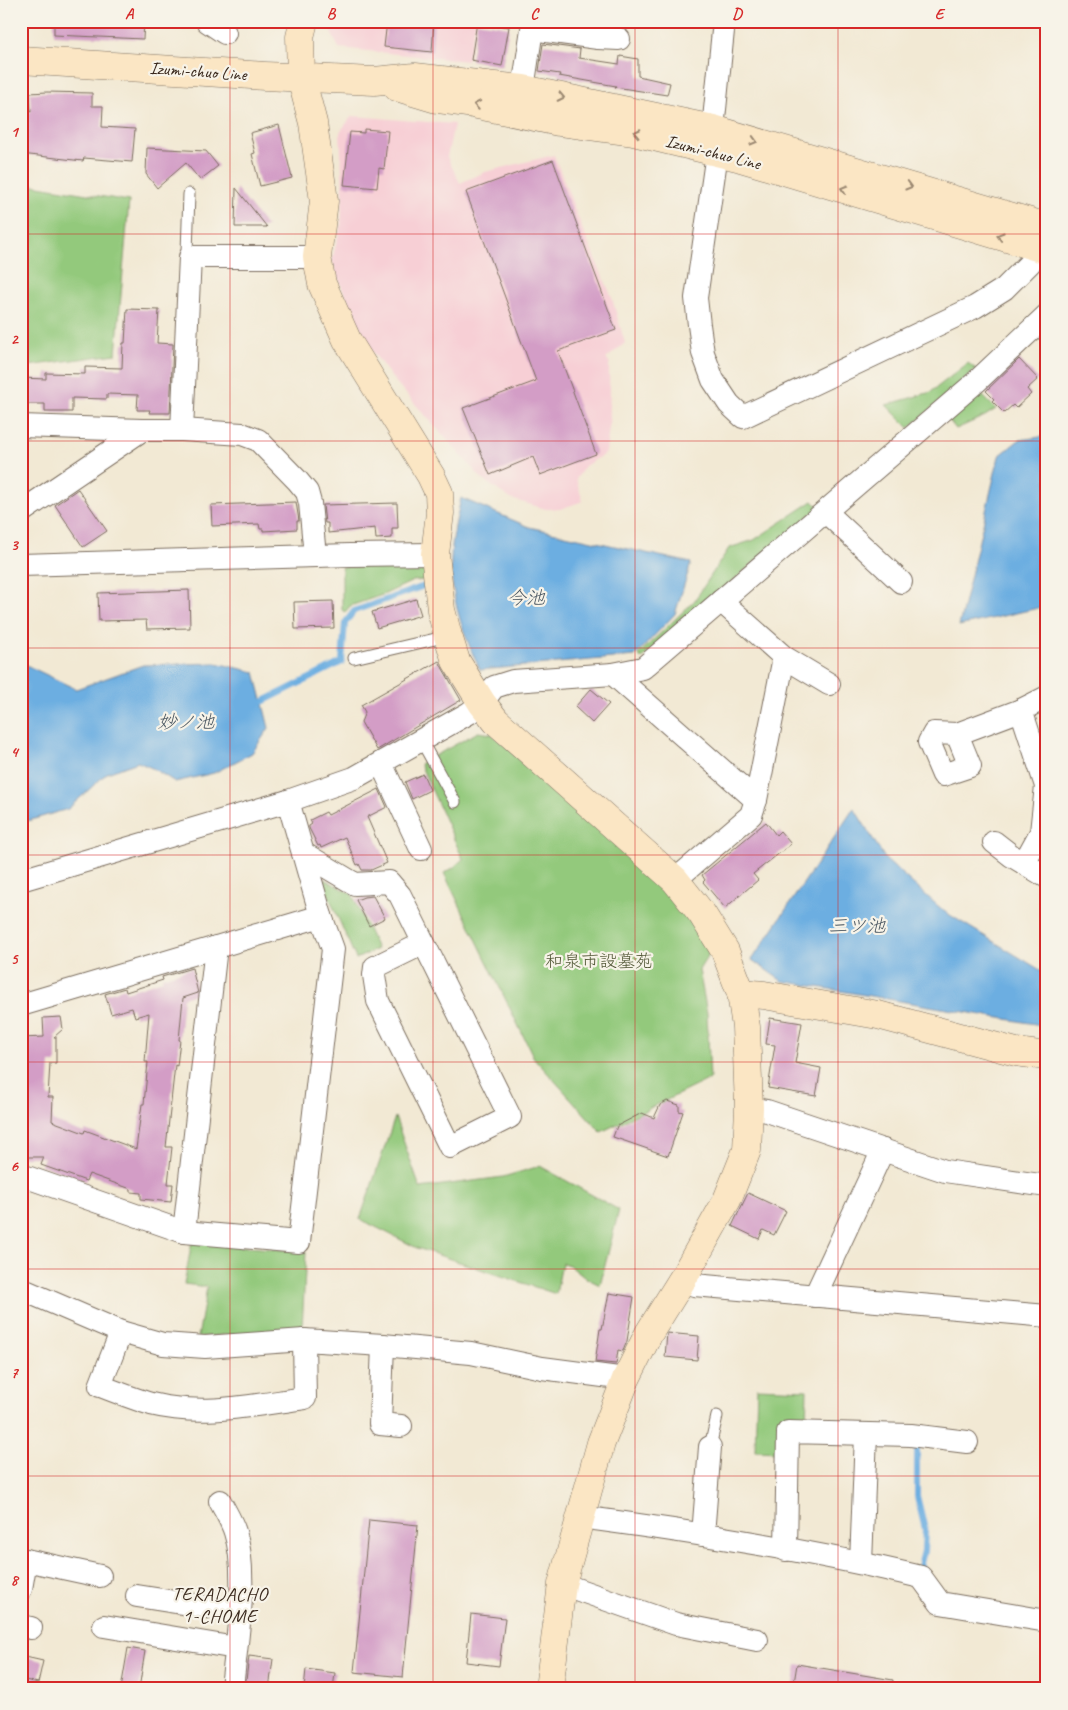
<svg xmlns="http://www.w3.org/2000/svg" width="1068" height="1710" viewBox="0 0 1068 1710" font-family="Caveat,'Klee One',sans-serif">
  <rect width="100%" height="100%" fill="#f7f3e8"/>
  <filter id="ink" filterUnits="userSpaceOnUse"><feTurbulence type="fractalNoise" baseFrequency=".02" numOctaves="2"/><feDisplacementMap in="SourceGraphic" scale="10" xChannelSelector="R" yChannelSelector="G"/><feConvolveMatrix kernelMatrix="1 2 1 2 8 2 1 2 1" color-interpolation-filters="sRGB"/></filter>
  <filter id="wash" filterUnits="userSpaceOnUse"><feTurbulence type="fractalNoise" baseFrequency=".0096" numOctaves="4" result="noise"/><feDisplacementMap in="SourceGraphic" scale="20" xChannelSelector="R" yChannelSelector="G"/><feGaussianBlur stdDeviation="1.12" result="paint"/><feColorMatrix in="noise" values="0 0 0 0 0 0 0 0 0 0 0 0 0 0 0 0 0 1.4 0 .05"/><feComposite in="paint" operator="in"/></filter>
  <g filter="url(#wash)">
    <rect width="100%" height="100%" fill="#f2e9d4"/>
    <!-- built -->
    <g fill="#f7cfd5">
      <polygon points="325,21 476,21 467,61 339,48"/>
      <polygon points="352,116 454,124 447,157 460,183 485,172 554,155 584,233 611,295 625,343 606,359 610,363 609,365 610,420 606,453 585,466 576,479 583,501 560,509 546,509 511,499 483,480 392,378 367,344 336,274 332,260 341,225 343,190 340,132"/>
    </g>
    <!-- green -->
    <g fill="#93c97b" stroke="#677a4c">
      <polygon points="21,183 129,201 116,354 21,367"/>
      <polygon points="968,363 976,369 909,428 886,405 931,392"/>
      <polygon points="979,392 996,409 985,416 956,429 948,419"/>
      <polygon points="813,501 819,507 641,659 639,654 695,600 729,548 754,540"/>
      <polygon points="420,566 427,575 427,580 413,581 385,594 350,606 345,612 342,610 342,567"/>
      <polygon points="478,732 492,734 673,891 710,952 699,970 707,1013 710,1079 601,1132 534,1058 444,873 453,868 463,859 420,764"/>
      <polygon points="324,879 352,894 377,949 356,959 326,890"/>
      <polygon points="395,1117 420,1188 503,1177 540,1166 619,1210 600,1285 584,1277 569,1265 562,1263 556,1294 417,1248 360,1219"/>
      <polygon points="192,1242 306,1252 302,1329 198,1337 207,1287 184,1284"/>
      <polygon points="757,1388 807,1390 806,1426 780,1425 779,1452 755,1451"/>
    </g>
    <!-- water -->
    <g fill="#6caee1" stroke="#546c80">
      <polygon points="1047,436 1047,606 959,626 999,456 1019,440"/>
      <path d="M461,498L529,527L691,563L675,614L635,656L480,670C465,638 453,606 451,570C450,546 456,521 461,498Z"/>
      <polygon points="216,663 255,672 269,728 252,753 214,773 175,782 154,769 138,762 107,773 68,809 21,823 21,665 24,664 76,689 143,665"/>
      <polygon points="854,808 886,860 945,912 1047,974 1047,1026 782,981 752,960"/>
    </g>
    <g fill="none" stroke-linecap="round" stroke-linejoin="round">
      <!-- stream -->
      <g stroke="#6caee1" stroke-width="6">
        <polyline points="256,705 342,662 345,623 354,611 427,585"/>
        <polyline points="917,1444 917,1496 925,1529 924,1551 920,1567"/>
      </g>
    </g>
    <g id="blocks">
      <!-- building -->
      <g fill="#d39dc6">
        <polygon points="54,21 144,21 143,39 54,35"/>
        <polygon points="387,21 434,21 432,52 384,47"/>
        <polygon points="477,22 509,27 502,66 471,60"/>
        <polygon points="543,44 580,49 579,58 619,64 620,56 638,59 638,76 670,83 667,95 615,87 616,86 559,76 560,74 539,71"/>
        <polygon points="47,92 92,93 92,106 103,106 102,127 135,129 132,162 84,158 83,161 21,154 21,137 25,110 31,112 30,93"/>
        <polygon points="279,125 292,178 260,186 252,154 255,153 250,133"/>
        <polygon points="364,129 388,131 384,169 379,168 377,188 344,185 350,132 364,133"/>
        <polygon points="147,148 206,151 218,166 200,180 186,163 157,188 146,174"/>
        <polygon points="553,160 616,330 558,351 596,454 540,475 533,457 490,475 463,408 536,381 466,192"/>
        <polygon points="236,188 267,227 235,227"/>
        <polygon points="127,309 159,310 157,343 173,344 170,413 149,413 150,410 137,410 138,395 107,394 107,399 72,398 72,412 45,412 45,404 21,404 21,378 46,379 46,373 85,374 85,367 122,368 123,343 125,343"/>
        <polygon points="1019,359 1038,379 1027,389 1031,394 1016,408 1013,405 1004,413 992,401 994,399 986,391"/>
        <polygon points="78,489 107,531 83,547 55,505"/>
        <polygon points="296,502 299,521 297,521 297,529 263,531 263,529 260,529 259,524 212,526 211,505"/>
        <polygon points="397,503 398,528 392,528 392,538 376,539 375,528 328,533 328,523 325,523 323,505"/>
        <polygon points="189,590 190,628 147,629 146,620 99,621 98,593"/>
        <polygon points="416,599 421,615 377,628 372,612"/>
        <polygon points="333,601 334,628 295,629 294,602"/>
        <polygon points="439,661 443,669 461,700 377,750 361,722 365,712 361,705"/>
        <polygon points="591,689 609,704 592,723 575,707"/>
        <polygon points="423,774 430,790 412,799 405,782"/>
        <polygon points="379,789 387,807 367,817 387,863 371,870 362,870 359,864 357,865 345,837 321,848 320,845 318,846 309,828 309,826 312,824 310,820 326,812 328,815 332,813"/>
        <polygon points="766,822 776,835 780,831 791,844 753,874 758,880 725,908 703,882 705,880 702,875"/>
        <polygon points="373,896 385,918 369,926 356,900 364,897"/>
        <polygon points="192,968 198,993 183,998 179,1040 180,1040 177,1066 175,1065 166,1147 172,1147 168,1184 173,1184 171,1202 141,1199 141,1193 131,1192 131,1189 89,1174 86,1181 41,1165 44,1157 22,1157 21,1038 44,1037 43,1018 61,1017 63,1029 54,1037 56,1037 56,1063 50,1063 48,1097 53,1097 52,1121 84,1133 85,1130 136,1149 142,1104 144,1104 148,1062 145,1062 149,1013 135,1017 132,1008 111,1014 105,994 125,988 126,992 163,980 162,977"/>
        <polygon points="770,1018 802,1023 795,1063 821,1068 816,1096 768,1088 775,1045 766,1044"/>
        <polygon points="667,1101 679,1105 679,1111 683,1112 668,1156 613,1137 617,1126 642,1113 654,1118 660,1105"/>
        <polygon points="748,1193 786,1211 774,1235 763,1230 759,1239 732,1226"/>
        <polygon points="609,1293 634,1297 627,1341 623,1351 618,1350 616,1364 595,1362 600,1329 602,1329"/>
        <polygon points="667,1333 699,1336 697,1360 665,1357"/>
        <polygon points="369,1520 418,1525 403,1677 354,1672"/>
        <polygon points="471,1614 505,1618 499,1666 466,1662"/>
        <polygon points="128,1648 145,1651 139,1689 121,1689"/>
        <polygon points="21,1656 43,1661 38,1683 21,1679"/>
        <polygon points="249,1656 273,1659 269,1689 245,1689"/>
        <polygon points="797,1664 893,1680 892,1689 793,1689"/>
        <polygon points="306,1669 335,1673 333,1689 304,1689"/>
      </g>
    </g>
  </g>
  <g filter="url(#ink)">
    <use href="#blocks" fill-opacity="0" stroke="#7b6d5e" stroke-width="1"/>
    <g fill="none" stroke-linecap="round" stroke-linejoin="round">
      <!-- lane casing -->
      <g stroke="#7b6d5e" stroke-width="13">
        <g id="lane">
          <polyline points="189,194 187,252 190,257"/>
          <polyline points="354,658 448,636"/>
          <polyline points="421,740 455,802"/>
          <polyline points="710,1447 717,1416"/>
        </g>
      </g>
      <!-- street casing -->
      <g stroke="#7b6d5e" stroke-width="24">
        <g id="street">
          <polyline points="207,21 225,33"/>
          <polyline points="523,89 532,29 598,38 619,39"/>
          <polyline points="713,129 724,21"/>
          <polyline points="717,153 696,298 699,325 703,353 713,380 729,404 743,417 975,307 1004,289 1030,263"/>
          <polyline points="21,426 142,430 182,430 242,434 258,440 297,480 307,492 310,503 315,556"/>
          <polyline points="182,430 190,257 317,257"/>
          <polyline points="21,512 142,430"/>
          <polyline points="826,512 901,582"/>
          <polyline points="21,565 350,555 435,554"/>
          <polyline points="721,601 784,657 829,684"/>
          <polyline points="613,674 756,800"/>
          <polyline points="1021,710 1046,786 1041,832 1024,863"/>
          <polyline points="957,734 970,766 943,775 929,742 934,733 957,734 1021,710 1047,697"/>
          <polyline points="381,763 421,849"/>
          <polyline points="994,842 1012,856 1047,877"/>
          <polyline points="303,853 355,884 389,882 400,895 510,1117 450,1147 378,1001 374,975 375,967 424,943"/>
          <polyline points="21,880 288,801 354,778 469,713 482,703 494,687 513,681 613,674 643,668 976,382 1047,315"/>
          <polyline points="675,880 751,815 756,800 784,657"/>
          <polyline points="21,1005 321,916"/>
          <polyline points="749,1108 767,1111 945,1171 1047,1186"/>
          <polyline points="21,1175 184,1232 299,1242 333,949 321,916 288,801"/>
          <polyline points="184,1232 216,947"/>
          <polyline points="682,1280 694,1285 1047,1316"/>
          <polyline points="21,1289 121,1332 163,1344 205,1347 304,1340 383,1345 471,1353 542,1368 626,1379"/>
          <polyline points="815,1296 883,1150"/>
          <path d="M121,1332L100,1386C117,1392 134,1399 151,1404C204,1417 253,1405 305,1398L304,1340"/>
          <polyline points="383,1345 380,1424 401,1426"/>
          <path d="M220,1501C225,1511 232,1522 235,1532C249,1575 236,1643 232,1689"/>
          <path d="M580,1517C694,1532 809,1550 921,1577L940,1603L1047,1621"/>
          <polyline points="703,1535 710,1447"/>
          <polyline points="786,1550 788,1432 911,1435 967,1442"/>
          <polyline points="21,1559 100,1576"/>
          <polyline points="861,1563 866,1434"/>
          <polyline points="562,1584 676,1624 757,1640"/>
          <polyline points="21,1589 26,1560"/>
          <polyline points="137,1596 239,1612"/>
          <polyline points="21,1626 31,1628"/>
          <polyline points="104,1626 236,1648"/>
        </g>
      </g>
      <!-- secondary casing -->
      <g stroke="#7b6d5e" stroke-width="29">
        <g id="secondary">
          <polyline points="304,21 300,37 301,77 313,123 324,201 317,257 322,284 347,340 431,476 439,493 440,513 435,554 441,610 448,636 456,661 482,703 496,721 675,880 702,914 725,951 741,993 746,1027 749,1108 747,1150 727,1200 682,1280 649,1333 626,1379 601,1443 562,1584 549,1689"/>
          <polyline points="21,60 265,76 374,81 415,77 523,89 713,129 1047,227"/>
          <polyline points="397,87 437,99 473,104 559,122 633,132 741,158 1047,250"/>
          <polyline points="741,993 764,995 878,1015 1016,1052 1047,1056"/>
        </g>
      </g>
      <!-- lane -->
      <use href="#lane" stroke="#fff" stroke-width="11"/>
      <!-- street -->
      <use href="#street" stroke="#fff" stroke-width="22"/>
      <!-- secondary -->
      <use href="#secondary" stroke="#fbe6c4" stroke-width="28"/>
    </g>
    <!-- one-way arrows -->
    <defs><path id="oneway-chevron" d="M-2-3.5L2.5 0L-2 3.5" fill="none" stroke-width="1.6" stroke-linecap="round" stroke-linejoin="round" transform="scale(1.25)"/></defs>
    <g stroke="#9b8871">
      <use href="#oneway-chevron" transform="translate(561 97) rotate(12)"/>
      <use href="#oneway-chevron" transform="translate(477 105) rotate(-170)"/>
      <use href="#oneway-chevron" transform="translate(637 133) rotate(-168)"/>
      <use href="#oneway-chevron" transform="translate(754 141) rotate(16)"/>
      <use href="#oneway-chevron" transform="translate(909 186) rotate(16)"/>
      <use href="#oneway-chevron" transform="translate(844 189) rotate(-163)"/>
      <use href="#oneway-chevron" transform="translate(1000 236) rotate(-163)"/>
    </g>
  </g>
  <!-- grid -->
  <path fill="none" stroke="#d62828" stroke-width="1" stroke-opacity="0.55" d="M230,21V1689M433,21V1689M635,21V1689M838,21V1689M21,234H1047M21,441H1047M21,648H1047M21,855H1047M21,1062H1047M21,1269H1047M21,1476H1047"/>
  <g text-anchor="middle" stroke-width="4.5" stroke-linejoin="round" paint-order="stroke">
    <!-- street labels -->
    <g font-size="18" fill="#3b2a1e" stroke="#f7f3e8">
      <text transform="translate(198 71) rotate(4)" y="6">Izumi-chuo Line</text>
      <text transform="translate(713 152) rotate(14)" y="6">Izumi-chuo Line</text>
    </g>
    <!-- park labels -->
    <g font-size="18" fill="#555a3a" stroke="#f7f3e8">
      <text x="599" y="967">和泉市設墓苑</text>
    </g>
    <!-- water labels -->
    <g font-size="19" font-style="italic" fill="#4c5862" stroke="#f7f3e8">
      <text x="526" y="604">今池</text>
      <text x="186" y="728">妙ノ池</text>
      <text x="857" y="932">三ツ池</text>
    </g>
    <!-- neighbourhood labels -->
    <g font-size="19" letter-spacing="1" fill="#3b2a1e" stroke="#f7f3e8">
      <text x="220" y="1600">TERADACHO<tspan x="220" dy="22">1-CHOME</tspan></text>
    </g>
  </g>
  <!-- margin -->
  <rect width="1068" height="1710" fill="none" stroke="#f7f3e8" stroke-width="55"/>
  <rect x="28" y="28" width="1012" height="1654" fill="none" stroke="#d62828" stroke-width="2"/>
  <g font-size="16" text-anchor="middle" font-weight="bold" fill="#d62828">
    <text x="129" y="19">A</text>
    <text x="331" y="19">B</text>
    <text x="534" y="19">C</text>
    <text x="737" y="19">D</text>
    <text x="939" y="19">E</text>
    <text x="14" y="137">1</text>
    <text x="14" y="344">2</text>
    <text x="14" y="550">3</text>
    <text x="14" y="757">4</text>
    <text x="14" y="964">5</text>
    <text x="14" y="1171">6</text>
    <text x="14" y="1378">7</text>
    <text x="14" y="1585">8</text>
  </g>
</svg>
